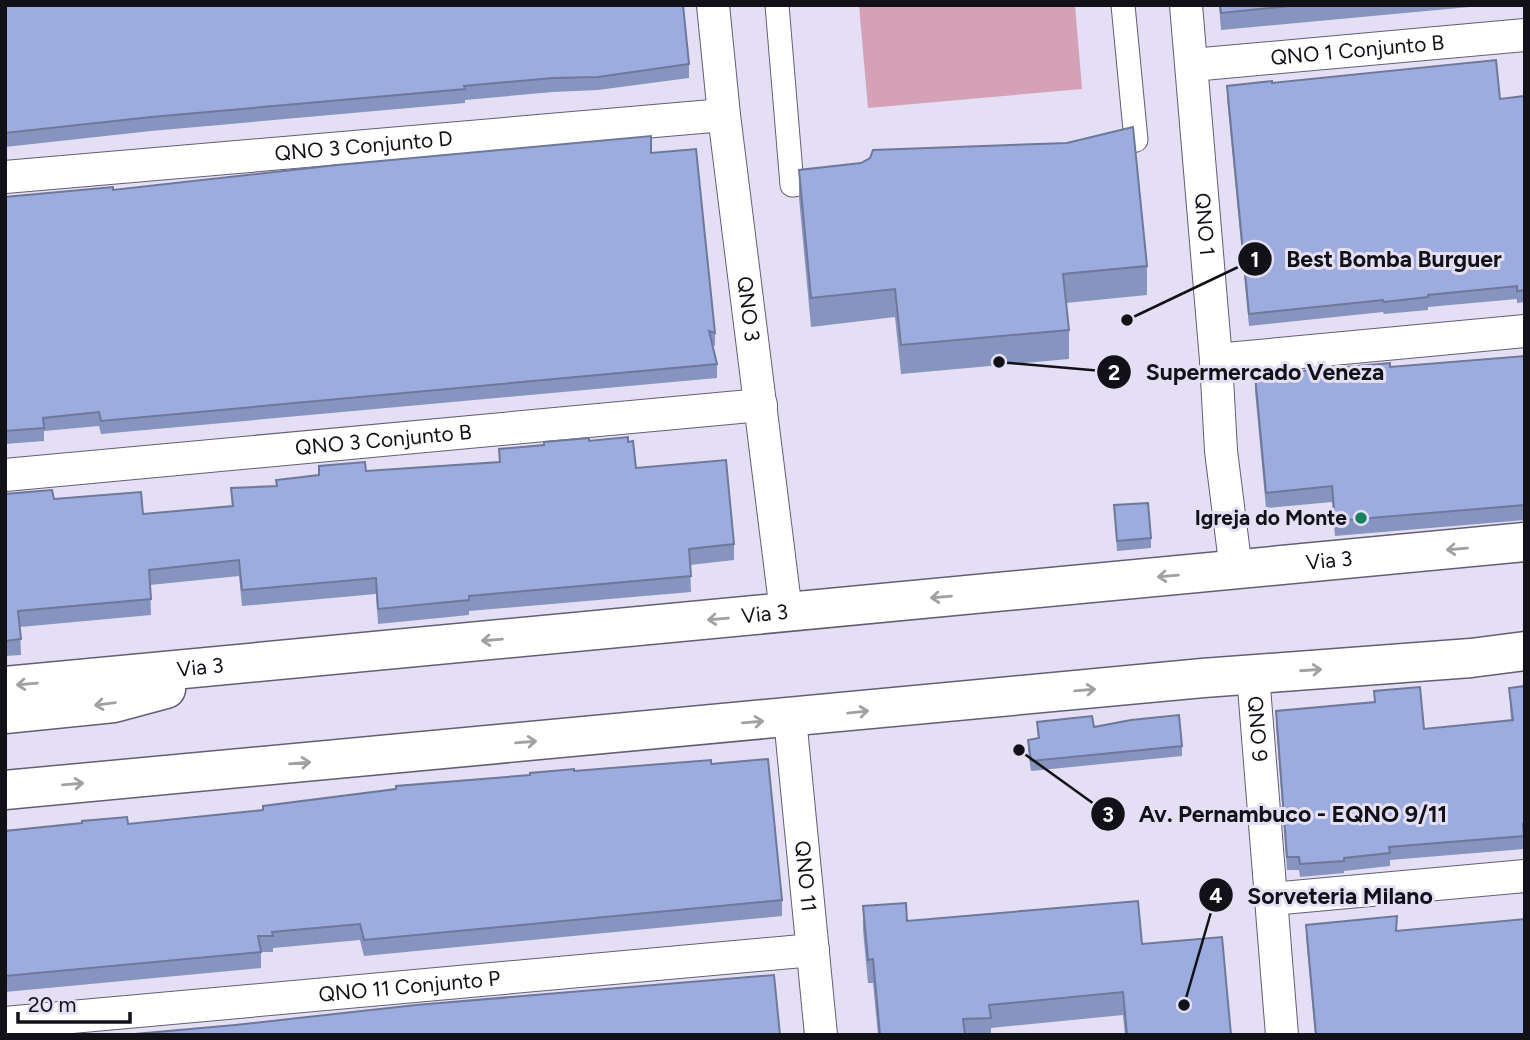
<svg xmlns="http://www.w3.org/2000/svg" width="1530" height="1040" viewBox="0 0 1530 1040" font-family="Figtree,sans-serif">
  <rect width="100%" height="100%" fill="#e4dff4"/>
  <!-- pitch -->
  <polygon fill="#d4a1b7" points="859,5 1075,5 1082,89 868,108"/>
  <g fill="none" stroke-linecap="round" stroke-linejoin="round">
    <!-- pedestrian casing -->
    <g stroke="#635e71" stroke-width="25">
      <g id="pedestrian">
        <polyline points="777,5 792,185 829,181"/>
        <polyline points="1106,147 1136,140 1123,5"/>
      </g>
    </g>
    <!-- minor casing -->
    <g stroke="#635e71" stroke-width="34">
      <g id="minor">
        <path id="s1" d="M713,5L724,115L786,612"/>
        <path id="s2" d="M1186,5L1216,360L1221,451L1236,570"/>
        <path id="s3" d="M1192,65L1525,35"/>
        <path id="s4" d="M5,177L724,115"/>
        <polyline points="1216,360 1525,331"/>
        <path id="s5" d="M5,475L761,405"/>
        <path id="s6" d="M1253,675L1282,1035"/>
        <path id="s7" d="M790,718L821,1035"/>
        <polyline points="1271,899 1525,876"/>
        <path id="s8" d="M5,1023L813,950"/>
      </g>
    </g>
    <!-- secondary casing -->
    <g stroke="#635e71" stroke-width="41">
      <g id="secondary">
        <path id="s9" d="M5,686L1525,542"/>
        <polyline points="5,714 114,703 166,689"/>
        <polyline points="5,790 1203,678 1471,658 1525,651"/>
      </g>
    </g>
    <!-- pedestrian -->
    <use href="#pedestrian" stroke="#fff" stroke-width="23"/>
    <!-- minor -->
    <use href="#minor" stroke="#fff" stroke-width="32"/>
    <!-- secondary -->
    <use href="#secondary" stroke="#fff" stroke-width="38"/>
  </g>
  <!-- wall -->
  <g fill="#8794bf">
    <polygon points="5,5 689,64 689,78 598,90 553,92 465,100 465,103 151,131 5,147"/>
    <polygon points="1219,5 1491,5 1221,30"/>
    <polygon points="1272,83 1500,99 1525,96 1525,302 1517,303 1517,299 1428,307 1428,310 1384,314 1383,312 1249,326 1227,98 1227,86"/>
    <polygon points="651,153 715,333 715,346 712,345 717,364 717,378 101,434 99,426 44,431 44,441 5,444 5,197"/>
    <polygon points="799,170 1147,266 1147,295 1066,303 1069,330 1069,359 901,374 895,317 811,327 799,198"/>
    <polygon points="1525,356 1525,520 1335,536 1332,502 1266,508 1255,391 1255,375 1390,367"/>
    <polygon points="589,441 628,442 636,468 734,544 734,560 690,565 691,592 469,611 469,615 378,624 376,594 242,606 239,576 150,585 151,615 20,627 21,655 5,656 5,494 54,499 143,514 232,507 231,488 276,486 319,475 319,466 366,471 499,462 499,449"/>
    <polygon points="1114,505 1151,538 1151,548 1117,551"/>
    <polygon points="1525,686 1524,849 1390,860 1390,866 1344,871 1344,873 1300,877 1299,870 1287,870 1276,724 1276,711 1374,702 1374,691 1424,729 1511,720 1509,688"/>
    <polygon points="1037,722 1094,727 1182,746 1182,756 1031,771 1028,750 1028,740 1038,738"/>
    <polygon points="711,764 782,900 782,916 364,956 360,940 273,948 273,952 261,952 261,968 5,992 5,831 128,824 263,810 574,771"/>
    <polygon points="863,906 907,921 1142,944 1231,1035 1125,1035 1123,1015 991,1028 991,1035 878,1035 873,983 868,983 863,930"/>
    <polygon points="1306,925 1396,931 1525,1035 1315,1035 1306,937"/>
  </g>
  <!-- building -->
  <g fill="#9dacde" stroke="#6e789b" stroke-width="2">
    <polygon points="5,5 683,5 689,64 598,77 553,78 464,86 465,89 151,117 5,133"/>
    <polygon points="1220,5 1300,5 1221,13"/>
    <polygon points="1496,60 1500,99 1525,96 1525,290 1517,291 1517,286 1428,295 1428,297 1384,302 1383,300 1249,314 1227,86 1272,81 1272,83"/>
    <polygon points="1133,127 1147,266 1063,274 1069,330 901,345 895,289 811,298 799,170 861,163 870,158 873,150 1067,143"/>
    <polygon points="651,136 651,153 696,149 715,333 709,331 717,364 101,421 99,412 43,418 44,428 5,431 5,197 113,187 113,190 337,165"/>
    <polygon points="1525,356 1525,505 1335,521 1332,486 1266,493 1255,375 1390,363 1390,367"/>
    <polygon points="628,437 628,442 633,441 636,468 726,460 734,544 689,549 691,576 469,596 469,600 378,609 376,578 242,590 239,560 149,570 151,599 18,611 21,639 5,641 5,494 52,490 54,499 141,492 143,514 233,506 231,488 277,486 276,480 319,475 319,466 365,462 366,471 500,462 499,449 544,445 544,442 589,438 589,441"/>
    <polygon points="1148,503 1151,538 1117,541 1114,505"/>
    <polygon points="1525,686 1525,824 1523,824 1524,836 1389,847 1390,853 1344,858 1344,861 1300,864 1299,857 1287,857 1276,711 1375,702 1374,691 1420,687 1424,729 1513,720 1509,688"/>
    <polygon points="1179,715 1182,746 1031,761 1028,740 1039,738 1037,722 1092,716 1094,727 1131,720"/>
    <polygon points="768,759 782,900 364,940 360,924 272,932 273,936 258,936 261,952 5,976 5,831 82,823 82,821 127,817 128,824 263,810 263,806 396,789 396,786 530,775 530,773 574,769 574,771 711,760 711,764"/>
    <polygon points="1138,901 1142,944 1222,937 1231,1035 1127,1035 1123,992 989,1005 991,1018 963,1019 965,1035 880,1035 873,959 868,960 863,906 906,903 907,921"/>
    <polygon points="1397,916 1396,931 1525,919 1525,1035 1316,1035 1306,925"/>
    <polygon points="774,975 780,1035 123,1035 235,1025 416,1005"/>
  </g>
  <!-- one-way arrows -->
  <defs><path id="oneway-shaft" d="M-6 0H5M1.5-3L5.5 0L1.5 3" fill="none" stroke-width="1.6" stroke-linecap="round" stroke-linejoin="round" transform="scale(1.75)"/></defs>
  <g stroke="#a1a0a3">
    <use href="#oneway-shaft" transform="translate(1457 549) rotate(175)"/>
    <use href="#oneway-shaft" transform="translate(1168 576) rotate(175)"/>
    <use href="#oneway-shaft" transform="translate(941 597) rotate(175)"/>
    <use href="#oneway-shaft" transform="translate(718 619) rotate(175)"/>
    <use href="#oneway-shaft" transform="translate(492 640) rotate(175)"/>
    <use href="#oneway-shaft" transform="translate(1311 670) rotate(-4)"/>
    <use href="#oneway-shaft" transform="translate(27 684) rotate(175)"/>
    <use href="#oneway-shaft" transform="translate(1085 690) rotate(-5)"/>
    <use href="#oneway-shaft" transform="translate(105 704) rotate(173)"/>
    <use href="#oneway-shaft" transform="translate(858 712) rotate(-6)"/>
    <use href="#oneway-shaft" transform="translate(753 722) rotate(-5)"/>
    <use href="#oneway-shaft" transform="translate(526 742) rotate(-5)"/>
    <use href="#oneway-shaft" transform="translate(300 763) rotate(-5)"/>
    <use href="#oneway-shaft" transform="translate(73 784) rotate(-5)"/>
  </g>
  <!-- markers -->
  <circle fill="#18805b" stroke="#e4dff4" stroke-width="2.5" cx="1361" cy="518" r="7"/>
  <g text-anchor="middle" stroke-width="6" stroke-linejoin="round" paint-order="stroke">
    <!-- street labels -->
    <g font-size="21" fill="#131118" stroke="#e4dff4">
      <text dy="7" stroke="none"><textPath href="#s3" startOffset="166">QNO 1 Conjunto B</textPath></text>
      <text dy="7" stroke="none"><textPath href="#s4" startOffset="360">QNO 3 Conjunto D</textPath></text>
      <text dy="7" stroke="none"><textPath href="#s2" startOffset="220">QNO 1</textPath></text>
      <text dy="7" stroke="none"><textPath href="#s1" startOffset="306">QNO 3</textPath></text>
      <text dy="7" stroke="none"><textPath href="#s5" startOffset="380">QNO 3 Conjunto B</textPath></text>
      <text dy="7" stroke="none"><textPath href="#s9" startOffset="1330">Via 3</textPath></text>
      <text dy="7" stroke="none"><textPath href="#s9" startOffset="763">Via 3</textPath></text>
      <text dy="7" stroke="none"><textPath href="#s9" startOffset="196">Via 3</textPath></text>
      <text dy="7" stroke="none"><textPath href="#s6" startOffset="54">QNO 9</textPath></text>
      <text dy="7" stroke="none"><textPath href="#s7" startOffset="159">QNO 11</textPath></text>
      <text dy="7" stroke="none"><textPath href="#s8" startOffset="406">QNO 11 Conjunto P</textPath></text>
    </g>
    <!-- poi labels -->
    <g font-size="21" font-weight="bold" fill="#131118" stroke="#e4dff4" text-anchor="end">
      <text x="1347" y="525">Igreja do Monte</text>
    </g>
  </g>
  <!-- callouts -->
  <path fill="none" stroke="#131118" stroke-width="2.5" d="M1127 320L1255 259M999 362L1114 372M1019 750L1108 814M1184 1005L1216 895"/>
  <g fill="#131118" stroke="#e4dff4" stroke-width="2.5">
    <circle cx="1127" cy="320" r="7"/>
    <circle cx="999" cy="362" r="7"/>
    <circle cx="1019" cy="750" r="7"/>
    <circle cx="1184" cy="1005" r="7"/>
    <circle cx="1255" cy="259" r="18"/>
    <circle cx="1114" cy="372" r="18"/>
    <circle cx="1108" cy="814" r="18"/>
    <circle cx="1216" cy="895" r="18"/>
  </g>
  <g font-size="21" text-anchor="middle" font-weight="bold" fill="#fff">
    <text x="1255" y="267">1</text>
    <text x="1114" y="380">2</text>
    <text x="1108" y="822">3</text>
    <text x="1216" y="903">4</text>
  </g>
  <g font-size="23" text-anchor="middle" font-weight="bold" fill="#131118" stroke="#e4dff4" stroke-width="6" stroke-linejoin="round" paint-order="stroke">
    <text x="1394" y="267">Best Bomba Burguer</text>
    <text x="1265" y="380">Supermercado Veneza</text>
    <text x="1293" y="822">Av. Pernambuco - EQNO 9/11</text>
    <text x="1340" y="904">Sorveteria Milano</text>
  </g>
  <!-- border -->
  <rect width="1530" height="1040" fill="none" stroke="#131118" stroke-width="14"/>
  <!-- scale -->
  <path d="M18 1012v10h112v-10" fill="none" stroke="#131118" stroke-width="3.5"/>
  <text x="28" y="1012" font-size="21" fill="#131118" stroke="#e4dff4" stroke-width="5" paint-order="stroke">20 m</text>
</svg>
